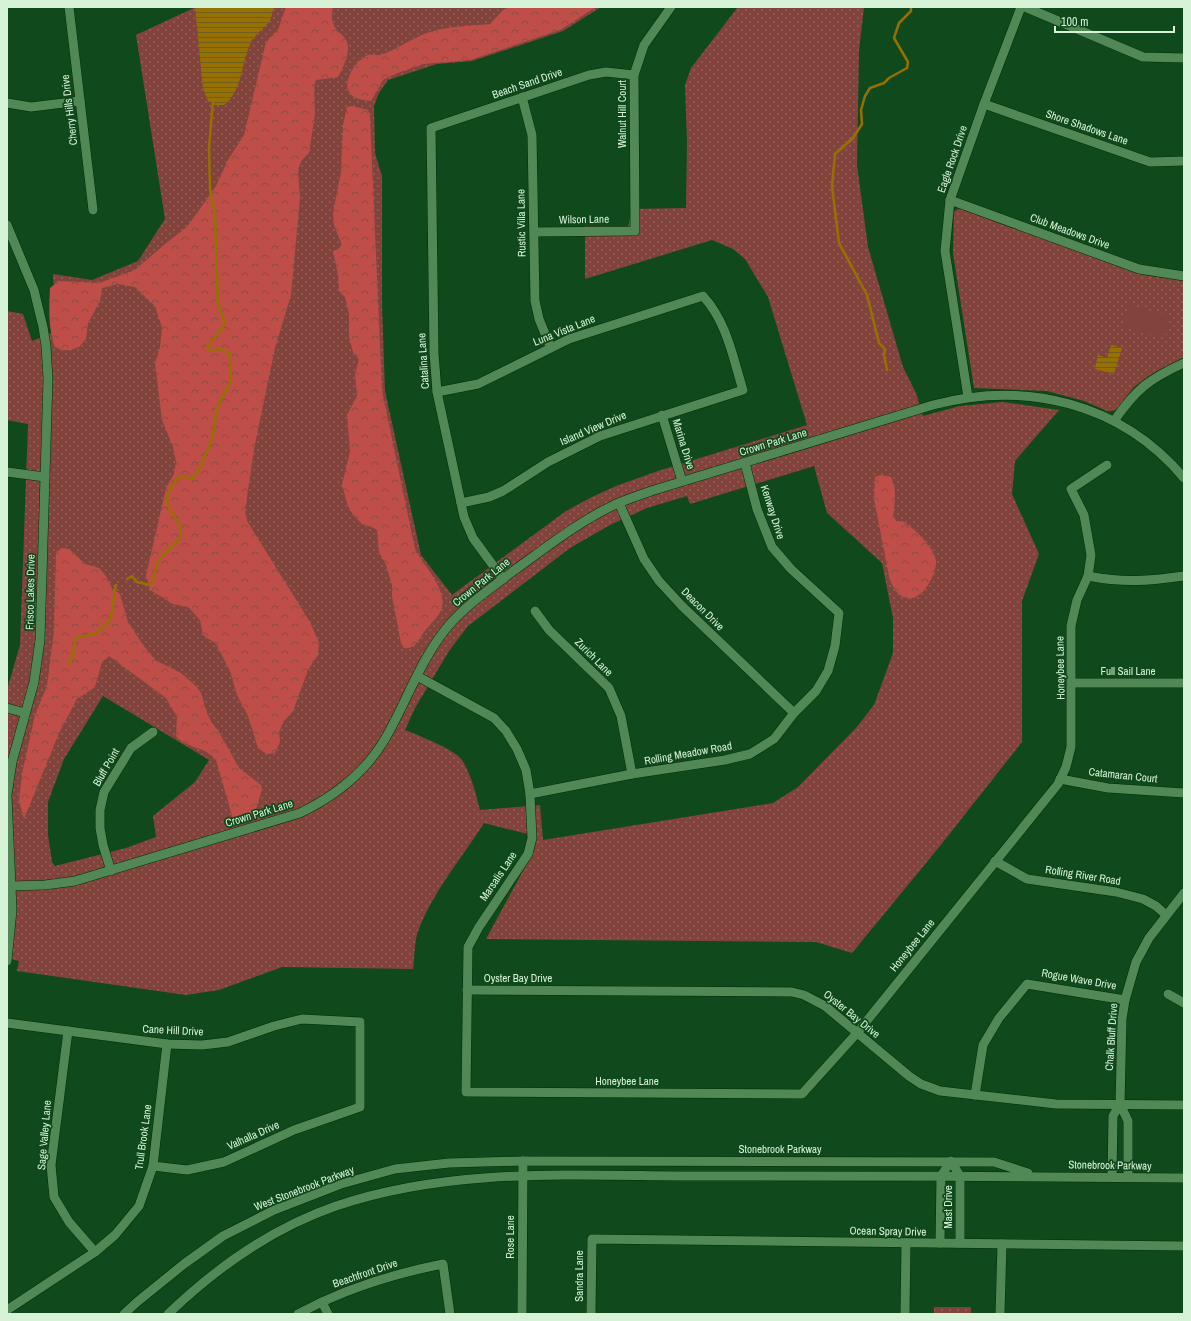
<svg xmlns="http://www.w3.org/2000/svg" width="1191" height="1321" viewBox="0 0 1191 1321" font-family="'Archivo Narrow',sans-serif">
  <defs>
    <pattern id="grass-dots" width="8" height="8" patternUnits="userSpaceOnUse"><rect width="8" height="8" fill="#83433d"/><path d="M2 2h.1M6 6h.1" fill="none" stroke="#945f58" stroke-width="1.8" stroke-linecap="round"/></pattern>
    <pattern id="forest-crowns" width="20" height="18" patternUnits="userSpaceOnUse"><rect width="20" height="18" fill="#be4e47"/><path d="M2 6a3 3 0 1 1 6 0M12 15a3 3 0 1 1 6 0" fill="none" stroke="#8c4c44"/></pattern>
    <pattern id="water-rules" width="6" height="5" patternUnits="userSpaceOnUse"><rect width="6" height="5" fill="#967100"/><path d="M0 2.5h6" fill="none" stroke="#6f5f1d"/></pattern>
  </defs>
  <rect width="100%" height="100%" fill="#10491b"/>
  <!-- grass -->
  <g fill="url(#grass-dots)" fill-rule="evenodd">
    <path d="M196,7H601L563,31L472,61L437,64L388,80L379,93L374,106L375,153L382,176V305L385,391L421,555L452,595L566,511L590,498L616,486L658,471L807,425L768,297L745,259L733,249L712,240L585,279V226L626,227L629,224L631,209L686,208L687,142L685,85L691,68L738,7H864L859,51L857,165L868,247L903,367L916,393L923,416L960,406L1003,402L1059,410L1015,461L1012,494L1039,554L1022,601V742L940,846L852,953L816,942L486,939L531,856L535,836L484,823C462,858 434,890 419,929C414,940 415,956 413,969L282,967L219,990L186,995L17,971L19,961L7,958V690L20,645L28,424L7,420V311L23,314L32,341L56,331L53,274L92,280L138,261L165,219L136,35ZM814,466L827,513L882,563L893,618V653L874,705L856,728L798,787L773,803L543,840L540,805L480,810C476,794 471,774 462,760C457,751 416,734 405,730L415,708L449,651L468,626L570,548L610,525L647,508L687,496L690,504ZM103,696L209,760L195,782L153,816L156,837L126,848L55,866L52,862L48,835V802L64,759Z"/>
    <polygon points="959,208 964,208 1133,272 1150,276 1184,281 1184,357 1150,375 1134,387 1117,409 1112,411 1107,411 1084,401 1047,391 974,388 953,253 954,212"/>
    <rect x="934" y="1307" width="37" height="7"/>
  </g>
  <!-- forest -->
  <g fill="url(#forest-crowns)">
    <path d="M286,7H333C331,18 331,25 340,33C342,35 345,37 346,40C352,50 343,68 338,77L316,80L314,88L315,114L309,153L302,160L298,169L300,198L291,295L275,348L254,449L245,511L247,521L310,622L319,643L318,655L308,670L293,711L284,721L279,732L280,742L275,753L267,754L258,748L248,716L237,695L230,671L216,644L203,635L200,620L188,607L173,604L150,590L146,576L166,488L174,474L176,462L173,447L162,420L155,363L160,347L162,328L155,306L135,287L118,284L102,288L100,301L88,323L86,339L79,347L71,350H62L55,347C48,327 49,308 50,288L59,281L99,283L135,270L165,244L187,227L216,186L228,160L244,135L266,42L278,30Z"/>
    <path d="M509,7H596L560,30L470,60L423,64L395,74L383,80L371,101C362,100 352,99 348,90C344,79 357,59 368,55C372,54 376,56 380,55C392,52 413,38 427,33C446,26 470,26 490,24L503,10Z"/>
    <path d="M352,106L368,110L370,117L382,391L415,549C423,565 449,591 441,610C438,618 429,625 424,632C419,640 414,650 404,648L401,643L392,596V585L386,565L379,552L377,530L372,527L362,524L353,515L348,506L342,485L350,452L347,415L357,396L355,374L359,359L353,352L349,337V314L345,297L339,291L338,274L333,251L338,249L342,245L334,225L333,213L341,172L343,125L347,107Z"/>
    <path d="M881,475L891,477C897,490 895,502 893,516L897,522L902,521C913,527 935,548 936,561C937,576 918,609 900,595C894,590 891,583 889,576L874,499L875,477Z"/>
    <path d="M62,548L69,549L85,564L99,568L106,576L112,588L120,594L128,622L141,642L155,660L181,673L197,687L201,693L207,713L212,723L219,732L239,768L261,785L262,789L255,813L251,817L233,819L216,760C206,746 186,749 176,736L177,717L166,698L109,656L102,662L95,687L77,699L59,733L24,819L19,801L22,774L35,715L47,686L54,631L56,552Z"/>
  </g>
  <!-- pitch -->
  <polygon fill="#83433d" points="1129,305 1171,316 1165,338 1123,327"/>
  <!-- water -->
  <g fill="url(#water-rules)">
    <path d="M195,7H274C272,11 272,18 269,22C264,28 257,33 252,40C241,61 243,91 224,105H215L208,101L203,88Z"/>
    <polygon points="1111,345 1122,348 1114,374 1095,369 1098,355 1107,358"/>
  </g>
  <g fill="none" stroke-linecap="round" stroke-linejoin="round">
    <!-- stream -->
    <g stroke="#967100" stroke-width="2.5">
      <polyline points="887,370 884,355 885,349 879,343 867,295 839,243 832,186 835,154 853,138 862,124 861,110 865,96 870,88 884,83 889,78 907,68 908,62 894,38 899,23 911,11 911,7"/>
      <path d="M127,579L132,576L137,582L150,585C155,578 154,571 157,564C162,553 172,548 180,538C185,511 150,513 178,477L184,476L189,479L194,477L200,467L212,440L217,408L231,380L230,355L221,348L211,351L207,347L225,324L218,304L215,216L210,189L209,148L213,100"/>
      <path d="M69,664L74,650L75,639C81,635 87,637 93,634C117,624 111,605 116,585"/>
    </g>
    <!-- minor casing -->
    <g stroke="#012d09" stroke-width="10">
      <g id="minor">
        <polyline points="69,7 93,210"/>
        <polyline points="1025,7 1143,57 1184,58"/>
        <polyline points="522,97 532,135 535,301 539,319 550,346"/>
        <polyline points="7,103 31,107 80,101"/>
        <polyline points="984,104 1150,162 1184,161"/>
        <polyline points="950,200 1139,269 1184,276"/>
        <polyline points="7,225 34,290 43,327 46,346 48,379 40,640 34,682 12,762 7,795 12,910 7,961"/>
        <polyline points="534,232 635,231 634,75 644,45 671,7"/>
        <path d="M437,392L478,384L569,339L703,296C727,322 733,358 743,390L600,436L548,462L503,491L489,497L461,503"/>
        <polyline points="968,397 945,251 950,200 984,104 1021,7"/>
        <polyline points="662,415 682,481"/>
        <path d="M1114,421C1136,389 1149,379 1184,363"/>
        <polyline points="7,472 45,477"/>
        <polyline points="619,503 644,559 659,581 682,606 794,713"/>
        <path d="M1088,576C1123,583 1149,581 1184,576"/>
        <polyline points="503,579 473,538 464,517 437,392 434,353 431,128 589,75 606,72 634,75"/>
        <polyline points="535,611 549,630 609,688 621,716 632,774"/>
        <polyline points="417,676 494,718 506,731 517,749 526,770 530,794 532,838 528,854 479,927 468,947 466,1092 802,1094 857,1033 1058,784 1066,767 1071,747 1071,626 1077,600 1088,576 1091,555 1084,515 1071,489 1107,465"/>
        <polyline points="1073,683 1184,683"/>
        <polyline points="7,708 25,713"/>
        <polyline points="1060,779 1108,788 1184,793"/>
        <polyline points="530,794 632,774 725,760 750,754 774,739 794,713 816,691 828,671 835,646 839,613 791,569 772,547 757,509 745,463"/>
        <polyline points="995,861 1027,879 1116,892 1143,899 1156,906 1166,915"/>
        <polyline points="111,871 103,845 100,828 100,810 104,792 131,748 153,732"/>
        <path d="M11,886L45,885L75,881L300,813C335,796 365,773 385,739C406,703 419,663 445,630C464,606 491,588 516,569C547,547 577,523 612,506C624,500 638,496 651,491L933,405C1026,380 1121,403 1184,478"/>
        <polyline points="467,990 792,992 804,995 825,1006 909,1076 921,1084 940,1091 1056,1104 1184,1105"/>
        <polyline points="1168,994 1184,1003"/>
        <polyline points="7,1023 167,1044 202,1045 228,1042 274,1026 302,1019 360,1022 360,1107 294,1130 224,1162 187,1170 153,1166"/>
        <polyline points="68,1031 51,1165 54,1197 69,1222 95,1252"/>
        <polyline points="975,1095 983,1045 999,1018 1027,984 1125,1000"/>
        <polyline points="1112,1177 1113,1116 1120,1104"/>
        <polyline points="1128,1177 1128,1121 1120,1104 1122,1019 1125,1000 1136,962 1149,938 1184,893"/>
        <polyline points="940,1243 941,1176 951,1161 960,1176 960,1243"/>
        <polyline points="322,1302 328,1314"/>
        <polyline points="7,1310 95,1252 115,1235 139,1206 153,1166 167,1044"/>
        <polyline points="124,1314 137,1302 184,1264 223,1236 274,1210 341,1184 395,1169 449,1163 523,1161 994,1162 1028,1173"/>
        <path d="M168,1314C216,1268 272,1228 336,1206C453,1166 581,1176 703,1176C863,1176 1024,1176 1184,1178"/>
        <path d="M298,1314C344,1289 392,1274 443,1264L450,1314"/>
        <polyline points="522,1314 523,1161"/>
        <polyline points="591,1314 592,1239 1184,1246"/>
        <polyline points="905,1314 906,1243"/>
        <polyline points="1000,1314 1002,1244"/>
      </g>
    </g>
    <!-- minor -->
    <use href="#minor" stroke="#518856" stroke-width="9"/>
  </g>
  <g text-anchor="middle" stroke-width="3.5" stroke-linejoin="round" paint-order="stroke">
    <!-- street labels -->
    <g font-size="11" fill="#d6f3d7" stroke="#10491b">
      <text transform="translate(527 83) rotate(-19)" y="4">Beach Sand Drive</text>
      <text transform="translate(69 110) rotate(-97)" y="4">Cherry Hills Drive</text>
      <text transform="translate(622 114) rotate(-90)" y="4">Walnut Hill Court</text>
      <text transform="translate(1087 127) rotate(19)" y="4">Shore Shadows Lane</text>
      <text transform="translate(952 159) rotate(-71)" y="4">Eagle Rock Drive</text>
      <text transform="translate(584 219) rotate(-1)" y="4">Wilson Lane</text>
      <text transform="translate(521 223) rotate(-91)" y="4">Rustic Villa Lane</text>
      <text transform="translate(1070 231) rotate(20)" y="4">Club Meadows Drive</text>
      <text transform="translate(564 330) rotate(-22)" y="4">Luna Vista Lane</text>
      <text transform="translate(423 361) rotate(-94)" y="4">Catalina Lane</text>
      <text transform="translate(593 428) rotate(-23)" y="4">Island View Drive</text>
      <text transform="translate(773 442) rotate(-17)" y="4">Crown Park Lane</text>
      <text transform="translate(684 444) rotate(73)" y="4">Marina Drive</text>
      <text transform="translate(773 512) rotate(72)" y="4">Kenway Drive</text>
      <text transform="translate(481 582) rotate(-39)" y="4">Crown Park Lane</text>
      <text transform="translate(30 592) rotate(-89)" y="4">Frisco Lakes Drive</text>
      <text transform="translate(703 609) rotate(45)" y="4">Deacon Drive</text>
      <text transform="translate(594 657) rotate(45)" y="4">Zurich Lane</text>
      <text transform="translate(1060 668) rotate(-91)" y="4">Honeybee Lane</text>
      <text x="1128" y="675">Full Sail Lane</text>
      <text transform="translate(688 753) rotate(-10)" y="4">Rolling Meadow Road</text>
      <text transform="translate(106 767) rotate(-60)" y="4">Bluff Point</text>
      <text transform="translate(1123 775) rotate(6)" y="4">Catamaran Court</text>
      <text transform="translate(259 813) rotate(-17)" y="4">Crown Park Lane</text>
      <text transform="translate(1083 875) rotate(9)" y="4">Rolling River Road</text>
      <text transform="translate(498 876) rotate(-56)" y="4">Marsalis Lane</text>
      <text transform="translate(912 945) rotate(-51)" y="4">Honeybee Lane</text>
      <text x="518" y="982">Oyster Bay Drive</text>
      <text transform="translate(1079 979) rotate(10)" y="4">Rogue Wave Drive</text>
      <text transform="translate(852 1014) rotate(39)" y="4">Oyster Bay Drive</text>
      <text transform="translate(173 1030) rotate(3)" y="4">Cane Hill Drive</text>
      <text transform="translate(1111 1037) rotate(-86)" y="4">Chalk Bluff Drive</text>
      <text x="627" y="1085">Honeybee Lane</text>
      <text transform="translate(44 1135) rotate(-85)" y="4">Sage Valley Lane</text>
      <text transform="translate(253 1135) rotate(-24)" y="4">Valhalla Drive</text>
      <text transform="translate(143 1137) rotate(-82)" y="4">Trull Brook Lane</text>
      <text x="780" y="1153">Stonebrook Parkway</text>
      <text transform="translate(1110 1165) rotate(1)" y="4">Stonebrook Parkway</text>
      <text transform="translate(304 1188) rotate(-21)" y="4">West Stonebrook Parkway</text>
      <text transform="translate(948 1207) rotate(-90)" y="4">Mast Drive</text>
      <text transform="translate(888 1231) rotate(1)" y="4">Ocean Spray Drive</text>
      <text transform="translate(510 1237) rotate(-90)" y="4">Rose Lane</text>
      <text transform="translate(365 1273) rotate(-19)" y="4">Beachfront Drive</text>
      <text transform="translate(579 1276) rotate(-90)" y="4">Sandra Lane</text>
    </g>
  </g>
  <!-- border -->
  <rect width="1191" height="1321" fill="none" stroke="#d6f3d7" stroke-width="16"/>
  <!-- scale -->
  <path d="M1055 26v6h119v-6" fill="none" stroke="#d6f3d7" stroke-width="2"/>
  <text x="1061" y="26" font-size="12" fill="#d6f3d7" stroke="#10491b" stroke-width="3" paint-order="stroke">100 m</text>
</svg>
